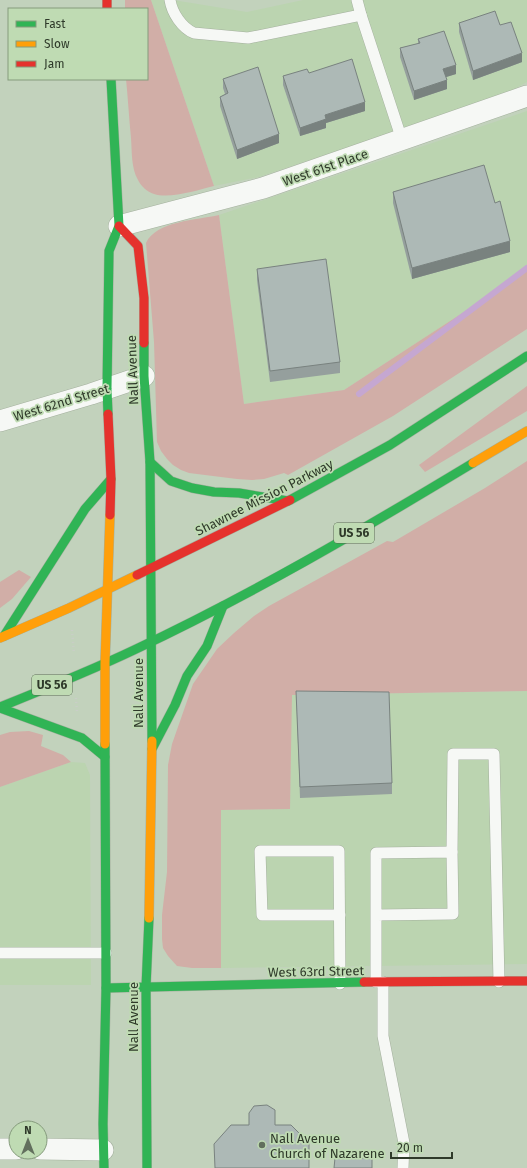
<svg xmlns="http://www.w3.org/2000/svg" width="527" height="1168" viewBox="0 0 527 1168" font-family="'Fira Sans',sans-serif">
  <rect width="100%" height="100%" fill="#c2d2bc"/>
  <!-- built -->
  <g fill="#bbd4b0">
    <polygon points="151,0 173,0 247,12 303,0 527,0 527,82 501,96 259,177 214,186"/>
    <polygon points="527,111 527,271 344,390 244,404 219,215"/>
    <polygon points="527,691 527,964 221,968 221,810 290,809 291,695"/>
    <polygon points="71,762 85,763 90,775 91,985 0,985 0,787"/>
  </g>
  <!-- green -->
  <g fill="#d1aea7">
    <path d="M125,0H151L214,186C198,190 170,199 154,194C147,192 141,186 138,180C131,168 132,151 131,138C129,118 128,99 126,79H147V9H125Z"/>
    <path d="M219,215L244,404L344,390L527,271V329L393,416L288,475L284,473L264,479L252,480L237,479L189,473L181,470L173,465L167,459L161,451L157,442L154,342L146,243C156,221 197,220 219,215Z"/>
    <polygon points="527,386 527,411 425,472 419,465"/>
    <polygon points="527,461 527,691 292,695 290,809 221,810 221,968 192,968 177,966 168,956 163,948 162,939 162,915 167,872 168,765 172,744 193,684 217,649 234,633 254,616 269,606 387,541 393,542 485,488"/>
    <polygon points="19,570 31,577 12,599 0,608 0,582"/>
    <polygon points="29,731 43,735 41,746 63,755 71,762 0,787 0,735 10,732"/>
  </g>
  <g fill="none" stroke-linecap="round" stroke-linejoin="round">
    <!-- stream -->
    <polyline stroke="#c5a7d1" stroke-width="6" points="359,394 527,268"/>
    <!-- lane casing -->
    <g stroke="#a4b09e" stroke-width="12">
      <g id="lane">
        <path d="M170,0C172,13 182,28 194,33L248,38L361,15L402,140"/>
        <polyline points="357,0 361,15"/>
        <polyline points="452,852 453,754 494,754 499,982"/>
        <polyline points="340,915 262,915 260,851 339,851 340,984"/>
        <polyline points="376,915 453,914 452,852 376,853 376,982"/>
        <polyline points="0,953 106,953"/>
        <polyline points="383,982 383,1036 404,1143 403,1168"/>
      </g>
    </g>
    <!-- street casing -->
    <g stroke="#a4b09e" stroke-width="22">
      <g id="street">
        <polyline points="119,226 263,188 527,96"/>
        <polyline points="0,421 91,394 144,376"/>
        <polyline points="0,1149 16,1149"/>
        <polyline points="40,1149 103,1150"/>
      </g>
    </g>
    <!-- fast casing -->
    <g stroke="#a4b09e" stroke-width="10">
      <g id="fast">
        <polyline points="144,343 144,376 150,462 152,741"/>
        <polyline points="108,414 107,389 109,251 119,226 111,79"/>
        <polyline points="150,462 171,481 192,488 214,492 239,493 288,501"/>
        <polyline points="290,500 390,445 527,356"/>
        <polyline points="4,636 85,509 111,479"/>
        <path d="M0,707C45,689 90,671 134,650C251,595 362,530 473,463"/>
        <polyline points="0,708 82,738 105,757"/>
        <polyline points="152,749 175,705 187,676 207,646 223,606"/>
        <polyline points="106,988 364,982"/>
        <polyline points="104,1168 103,1124 106,988 105,744"/>
        <polyline points="147,1168 146,987 149,918"/>
      </g>
    </g>
    <!-- slow casing -->
    <g stroke="#a4b09e" stroke-width="10">
      <g id="slow">
        <polyline points="473,463 527,431"/>
        <polyline points="0,638 69,608 137,575"/>
        <polyline points="105,744 105,663 110,515"/>
        <polyline points="149,918 152,741"/>
      </g>
    </g>
    <!-- jam casing -->
    <g stroke="#a4b09e" stroke-width="10">
      <g id="jam">
        <polyline points="107,0 107,9"/>
        <polyline points="119,226 138,246 144,298 144,343"/>
        <polyline points="108,414 111,479 110,515"/>
        <polyline points="137,575 290,500"/>
        <polyline points="364,982 527,981"/>
      </g>
    </g>
    <!-- path -->
    <g stroke="#c9cec7" stroke-width="2.5" stroke-dasharray="1 3" stroke-linecap="butt">
      <polyline points="72,630 74,653"/>
      <polyline points="76,698 77,713"/>
    </g>
    <!-- lane -->
    <use href="#lane" stroke="#f6f8f5" stroke-width="11"/>
    <!-- street -->
    <use href="#street" stroke="#f6f8f5" stroke-width="21"/>
    <!-- fast -->
    <use href="#fast" stroke="#30b455" stroke-width="9"/>
    <!-- slow -->
    <use href="#slow" stroke="#ff9f0a" stroke-width="9"/>
    <!-- jam -->
    <use href="#jam" stroke="#e5322d" stroke-width="9"/>
  </g>
  <!-- wall -->
  <g fill="#959f9d">
    <polygon points="459,23 500,25 522,62 473,80 459,32"/>
    <polygon points="418,39 456,74 446,77 447,89 414,100 400,57 400,48 418,44"/>
    <polygon points="309,73 365,111 326,123 326,128 300,136 283,85 283,76"/>
    <polygon points="223,79 279,143 237,159 220,106 220,97 225,94 223,88"/>
    <polygon points="393,192 495,203 510,252 412,279 393,203"/>
    <polygon points="257,269 340,362 340,373 270,382 257,280"/>
    <polygon points="296,691 392,783 392,794 300,798"/>
  </g>
  <!-- shaded-wall -->
  <g fill="#79827f">
    <polygon points="522,53 522,62 473,80 473,71"/>
    <polygon points="456,65 456,74 443,78 443,69"/>
    <polygon points="447,80 447,89 414,100 414,91"/>
    <polygon points="365,102 365,111 326,123 326,128 300,136 300,128 325,115"/>
    <polygon points="279,134 279,143 237,159 237,150"/>
    <polygon points="510,241 510,252 412,279 412,268"/>
  </g>
  <!-- building -->
  <g fill="#adb9b6" stroke="#79827f">
    <polygon points="495,11 500,25 511,22 522,53 473,71 459,23"/>
    <polygon points="444,31 456,65 443,69 447,80 414,91 400,48 420,43 418,39"/>
    <polygon points="352,59 365,102 325,115 326,119 300,128 283,76 307,69 309,73"/>
    <polygon points="258,67 279,134 237,150 220,97 228,93 223,79"/>
    <polygon points="484,165 495,203 500,201 510,241 412,268 393,192"/>
    <polygon points="326,259 340,362 270,371 257,269"/>
    <polygon points="296,691 389,692 392,783 300,787"/>
    <polygon points="267,1105 275,1110 275,1125 291,1125 309,1143 309,1168 215,1168 214,1144 231,1125 249,1125 249,1113 254,1106"/>
    <polygon points="335,1158 372,1158 372,1168 334,1168"/>
  </g>
  <!-- markers -->
  <circle fill="#626f5d" stroke="#bfdbb3" stroke-width="1.5" cx="262" cy="1145" r="4"/>
  <g text-anchor="middle" stroke-width="3.5" stroke-linejoin="round" paint-order="stroke">
    <!-- shield labels -->
    <g fill="#bfdbb3" stroke="#5a6a53" stroke-width="1">
      <rect x="334" y="523" width="40" height="20" rx="3"/>
      <rect x="32" y="675" width="40" height="20" rx="3"/>
    </g>
    <g font-size="12" font-weight="bold" fill="#2f3a2a">
      <text x="354" y="537">US 56</text>
      <text x="52" y="689">US 56</text>
    </g>
    <!-- street labels -->
    <g font-size="13" fill="#2f3a2a" stroke="#bfdbb3">
      <text transform="translate(325 167) rotate(-19)" y="5">West 61st Place</text>
      <text transform="translate(132 370) rotate(-92)" y="5">Nall Avenue</text>
      <text transform="translate(61 402) rotate(-17)" y="5">West 62nd Street</text>
      <text transform="translate(264 497) rotate(-27)" y="5">Shawnee Mission Parkway</text>
      <text transform="translate(138 693) rotate(-90)" y="5">Nall Avenue</text>
      <text transform="translate(316 971) rotate(-1)" y="5">West 63rd Street</text>
      <text transform="translate(133 1017) rotate(-90)" y="5">Nall Avenue</text>
    </g>
    <!-- poi labels -->
    <g font-size="13" fill="#2f3a2a" stroke="#bfdbb3" text-anchor="start">
      <text x="270" y="1143">Nall Avenue<tspan x="270" dy="15">Church of Nazarene</tspan></text>
    </g>
  </g>
  <!-- legend -->
  <rect x="8" y="8" width="140" height="72" fill="#bfdbb3" stroke="#859b7c"/>
  <rect x="16" y="21" width="20" height="6" fill="#30b455" stroke="#859b7c"/>
  <text x="44" y="28" font-size="12" fill="#2f3a2a">Fast</text>
  <rect x="16" y="41" width="20" height="6" fill="#ff9f0a" stroke="#859b7c"/>
  <text x="44" y="48" font-size="12" fill="#2f3a2a">Slow</text>
  <rect x="16" y="61" width="20" height="6" fill="#e5322d" stroke="#859b7c"/>
  <text x="44" y="68" font-size="12" fill="#2f3a2a">Jam</text>
  <!-- north arrow -->
  <g transform="translate(28 1140)"><circle r="19" fill="#bfdbb3" stroke="#859b7c"/>
  <path d="M0-3L7 15L0 10L-7 15Z" fill="#626f5d"/>
  <text y="-6" font-size="11" font-weight="bold" text-anchor="middle" fill="#2f3a2a">N</text>
  </g>
  <!-- scale -->
  <path d="M391 1152v6h61v-6" fill="none" stroke="#2f3a2a" stroke-width="2"/>
  <text x="397" y="1152" font-size="12" fill="#2f3a2a" stroke="#bfdbb3" stroke-width="3" paint-order="stroke">20 m</text>
</svg>
